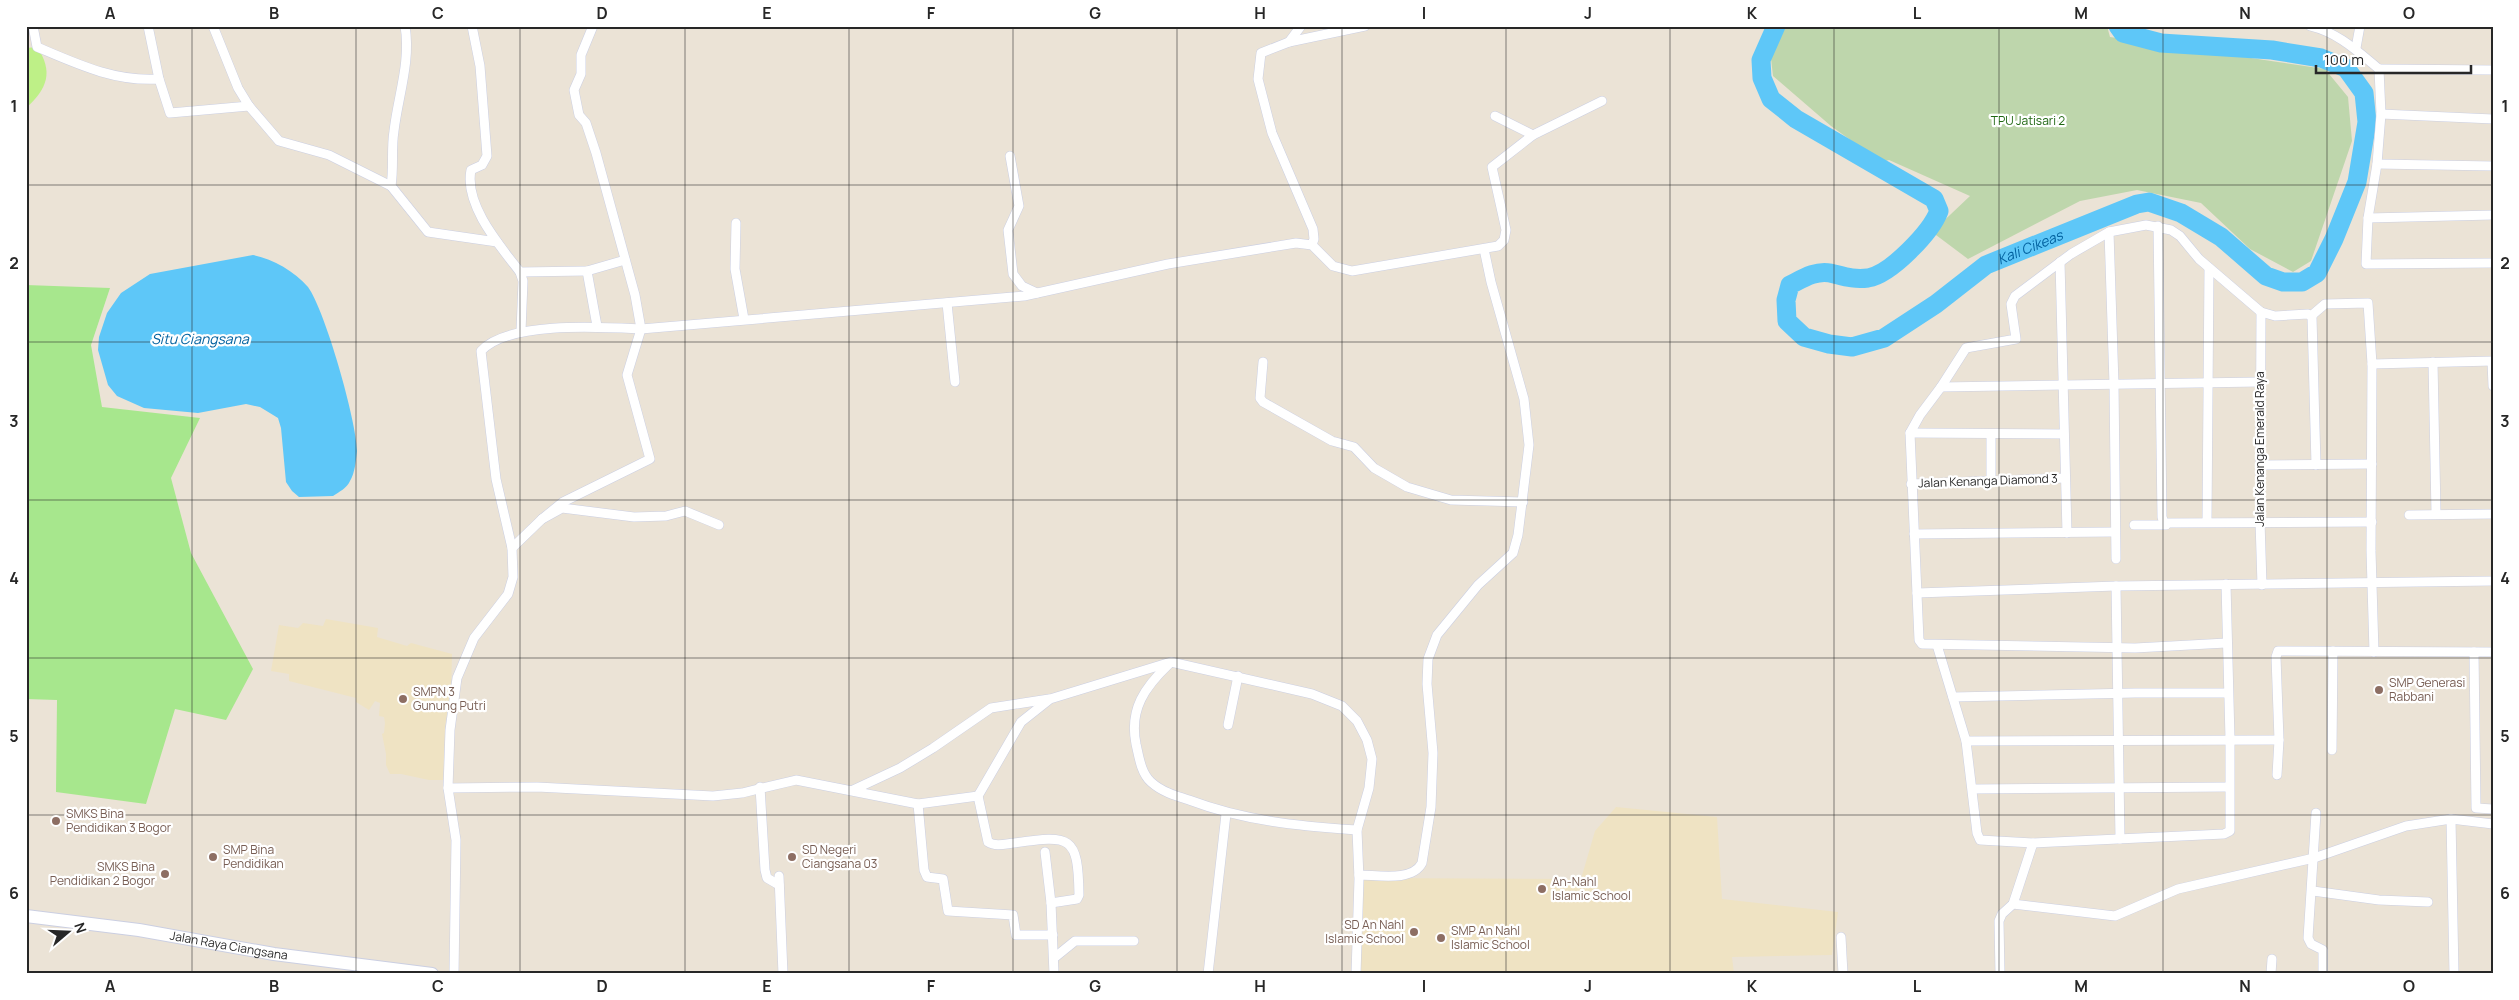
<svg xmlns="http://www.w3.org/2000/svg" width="2519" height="1000" viewBox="0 0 2519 1000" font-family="Manrope,sans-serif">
  <rect width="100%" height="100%" fill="#ebe3d6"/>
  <!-- education -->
  <g fill="#efe3c3">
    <polygon points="326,619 378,628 377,637 407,646 411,643 452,654 451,691 445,726 443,780 429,780 401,774 390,774 386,765 386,754 382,734 384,733 385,723 384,717 379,716 380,703 375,701 369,710 356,702 356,698 289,681 289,674 271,671 279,625 298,628 303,623 323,626"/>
    <polygon points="1616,807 1717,817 1722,899 1838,912 1832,955 1732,957 1734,974 1360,974 1364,878 1581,879 1595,831"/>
  </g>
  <!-- green -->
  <polygon fill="#a7e78d" points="26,285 110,288 91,345 102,407 200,418 171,478 191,553 253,669 226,720 175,709 146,804 56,792 57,700 26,699"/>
  <!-- cemetery -->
  <polygon fill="#bed6ac" points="1781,26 2107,26 2110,37 2325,69 2348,97 2352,141 2311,261 2293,272 2250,249 2201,203 2137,190 2080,201 1968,259 1932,232 1970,196 1889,160 1881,162 1831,126 1773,76 1770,50"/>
  <!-- pitch -->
  <path fill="#bef087" d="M37,47C54,72 47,89 26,108V48Z"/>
  <!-- water -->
  <path fill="#5ec7f8" d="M253,255C273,259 294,271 308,287C325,310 357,422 357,451C356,460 355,473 350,481C347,488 339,492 333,496L299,497L292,491L286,482L281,428L278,418L260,407L246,404L198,413L144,408L117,396L108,385L98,350L99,337L107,313L121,293L150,274Z"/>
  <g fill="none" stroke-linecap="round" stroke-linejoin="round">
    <!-- river -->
    <path stroke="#5ec7f8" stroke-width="19" id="s1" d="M1776,26L1761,60L1762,78L1771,99L1796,119L1934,199L1939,211C1931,232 1891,274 1868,278C1853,280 1843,276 1830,273C1816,270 1802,279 1790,285L1786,300L1787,321L1804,337L1829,344L1852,347L1884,338L1936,304L1986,265L2137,204L2149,202L2181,213L2221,237L2266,276L2283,282H2302L2317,273L2334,239L2357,182L2367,122L2364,93L2346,68L2321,58L2272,50L2161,43L2123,33L2118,26"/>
    <!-- minor casing -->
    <g stroke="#cbcfe2" stroke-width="10">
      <g id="minor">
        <path d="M33,26L37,47C77,64 115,82 159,79"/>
        <polyline points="148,26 159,79 170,113 249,106"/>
        <polyline points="213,26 238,88 249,106 279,141 329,155 391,186"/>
        <path d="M405,26C411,62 398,96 394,131C391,149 394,167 391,186L428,232L497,242"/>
        <path d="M472,26L480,66L487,156L482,165L471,170C464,205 500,246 520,272L523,281L521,331"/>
        <path d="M2310,26C2339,33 2357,51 2379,69L2381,114L2377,164L2368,218L2366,264L2493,263"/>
        <polyline points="1289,42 1301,26"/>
        <polyline points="2356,48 2360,26"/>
        <polyline points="2379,69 2493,70"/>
        <polyline points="2381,114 2493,119"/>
        <polyline points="1495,116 1533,135"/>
        <polyline points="1010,156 1019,206 1008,230 1013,274 1022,286 1037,293"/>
        <polyline points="2377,164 2493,166"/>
        <polyline points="2368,218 2493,215"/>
        <polyline points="736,223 735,269 744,319"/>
        <polyline points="2158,226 2162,517 2164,523 2372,522"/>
        <polyline points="2109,232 2114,384 2116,559"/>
        <polyline points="1312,245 1314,239 1313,229 1272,133 1258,79 1261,53 1289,42 1365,26"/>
        <polyline points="2060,262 2067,533"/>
        <polyline points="520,272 587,271"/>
        <polyline points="947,303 955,382"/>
        <polyline points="2261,312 2260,521 2262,585"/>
        <polyline points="2311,316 2325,304 2368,303 2372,364 2371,551 2374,652"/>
        <polyline points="597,326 587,271 625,260"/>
        <polyline points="2492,361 2493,386"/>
        <polyline points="1263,362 1260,398 1263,402 1332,441 1354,447 1374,468 1407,487 1451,500 1523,502"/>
        <polyline points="2433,362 2436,513"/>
        <polyline points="2372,364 2493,361"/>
        <polyline points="1941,387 2260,382"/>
        <polyline points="1910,433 2064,434"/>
        <polyline points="2261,465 2372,464"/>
        <polyline points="1991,481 1991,434"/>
        <polyline points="1911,484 2065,478"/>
        <polyline points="2409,515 2493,514"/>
        <polyline points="542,519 563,502 650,459 627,375 641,329 635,295 596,153 586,123 579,115 574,90 581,74 581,55 593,26"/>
        <polyline points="2207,521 2209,268"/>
        <polyline points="2134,525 2166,525"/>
        <polyline points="1914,534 2115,532"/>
        <polyline points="512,548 542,519 562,508 634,517 666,516 685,511 719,525"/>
        <polyline points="2116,586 2120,839"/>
        <polyline points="1917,593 2116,586 2493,581"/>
        <polyline points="2226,643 2135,648 1922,644 1919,640 1910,433 1920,415 1941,387 1966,348 2016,339 2011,304 2015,296 2071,254 2109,232 2146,225 2171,230 2180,236 2199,259 2261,312 2275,316 2308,314 2312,317 2316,465"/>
        <polyline points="1937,645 1966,741 1977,833 1980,840 2033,843 2224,834 2230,831 2230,739 2226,584"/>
        <polyline points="2474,652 2476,808 2493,809"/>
        <path d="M1169,664C1145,687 1129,709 1136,744C1139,757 1141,773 1151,782C1162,792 1176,796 1189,800C1245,821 1297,826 1357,830"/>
        <polyline points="1953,697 2135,693 2227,693"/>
        <polyline points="1228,725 1238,676"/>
        <polyline points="1966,741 2279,740"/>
        <polyline points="2332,750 2333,651"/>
        <polyline points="2277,775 2279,740 2276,657 2278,651 2493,652"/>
        <polyline points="760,787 765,870 767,878 779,885"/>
        <polyline points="448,788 537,787 713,796 742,793 796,780 918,804 978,796"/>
        <polyline points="1973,789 2229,787"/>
        <polyline points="853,790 900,768 933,748 991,708 1049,699"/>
        <polyline points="918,804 924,870 927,877 943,879 948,911 1013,915 1016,935 1053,935"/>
        <polyline points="2316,813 2308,938 2311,944 2323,950 2323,974"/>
        <polyline points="2451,819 2454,974"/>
        <polyline points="1045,852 1051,903 1054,974"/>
        <path d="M1359,875C1378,875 1412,882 1422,863L1431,807L1433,753L1427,684L1428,659L1437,635L1478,585L1513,553L1518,535L1529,445L1524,399L1491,282L1484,249"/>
        <polyline points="779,876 783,974"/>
        <polyline points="2313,891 2379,900 2428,902"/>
        <path d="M1051,903L1077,899L1079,895C1078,835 1071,835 1014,843C1005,844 996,847 988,842L978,796L1021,722L1050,699L1171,662L1312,694L1342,706L1357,721L1367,740L1372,759L1369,788L1357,830L1359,879L1356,974"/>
        <polyline points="2013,904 2033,843"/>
        <polyline points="1841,937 1843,974"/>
        <polyline points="1054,958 1075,941 1134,941"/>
        <path d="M454,974L456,840L448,788L450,730L457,678L474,638L508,594L513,577L512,548L496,479L481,351C508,321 601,327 641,329L1024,296L1168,264L1296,243L1312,245L1333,266L1352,271L1498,246L1504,240L1506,230L1492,167L1533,135L1602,101"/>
        <polyline points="1208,974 1226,814"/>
        <polyline points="2000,974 1999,921 2002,914 2013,904 2115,916 2178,889 2314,858 2406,826 2451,819 2493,824"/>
        <polyline points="2271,974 2272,959"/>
      </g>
    </g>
    <!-- secondary casing -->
    <g stroke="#cbcfe2" stroke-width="14">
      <g id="secondary">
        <path id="s2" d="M26,916L139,930L274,954L432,974"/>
      </g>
    </g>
    <!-- minor -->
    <use href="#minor" stroke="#fff" stroke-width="9"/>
    <!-- secondary -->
    <use href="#secondary" stroke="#fff" stroke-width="12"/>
  </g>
  <!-- grid -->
  <path fill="none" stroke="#272727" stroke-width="1" stroke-opacity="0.55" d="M192,26V974M356,26V974M520,26V974M685,26V974M849,26V974M1013,26V974M1177,26V974M1342,26V974M1506,26V974M1670,26V974M1834,26V974M1999,26V974M2163,26V974M2327,26V974M26,185H2493M26,342H2493M26,500H2493M26,658H2493M26,815H2493"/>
  <!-- markers -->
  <g fill="#8d6e63" stroke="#fff" stroke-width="2">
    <circle cx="2379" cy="690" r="5"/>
    <circle cx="403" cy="699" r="5"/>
    <circle cx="56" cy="821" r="5"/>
    <circle cx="213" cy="857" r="5"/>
    <circle cx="792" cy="857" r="5"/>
    <circle cx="165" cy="874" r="5"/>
    <circle cx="1542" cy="889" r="5"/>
    <circle cx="1414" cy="932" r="5"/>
    <circle cx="1441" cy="938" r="5"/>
  </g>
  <g text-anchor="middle" stroke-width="4.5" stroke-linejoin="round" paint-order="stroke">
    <!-- park labels -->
    <g font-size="12" fill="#206713" stroke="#fff">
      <text x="2028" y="125">TPU Jatisari 2</text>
    </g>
    <!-- street labels -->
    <g font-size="12" fill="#272727" stroke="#fff">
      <text transform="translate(2260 449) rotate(-90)" y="4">Jalan Kenanga Emerald Raya</text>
      <text transform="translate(1988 481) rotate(-2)" y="4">Jalan Kenanga Diamond 3</text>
      <text dy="4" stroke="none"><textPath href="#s2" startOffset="205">Jalan Raya Ciangsana</textPath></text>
    </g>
    <!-- education labels -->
    <g font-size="12" fill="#785e54" stroke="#fff" text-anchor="start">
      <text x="2389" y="687">SMP Generasi<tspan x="2389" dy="14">Rabbani</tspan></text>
      <text x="413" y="696">SMPN 3<tspan x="413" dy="14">Gunung Putri</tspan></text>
      <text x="66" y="818">SMKS Bina<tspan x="66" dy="14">Pendidikan 3 Bogor</tspan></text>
      <text x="223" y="854">SMP Bina<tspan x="223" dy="14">Pendidikan</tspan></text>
      <text x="802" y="854">SD Negeri<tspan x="802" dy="14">Ciangsana 03</tspan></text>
      <text x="155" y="871" text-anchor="end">SMKS Bina<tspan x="155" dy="14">Pendidikan 2 Bogor</tspan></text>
      <text x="1552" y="886">An-Nahl<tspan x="1552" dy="14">Islamic School</tspan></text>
      <text x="1404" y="929" text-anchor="end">SD An Nahl<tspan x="1404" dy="14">Islamic School</tspan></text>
      <text x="1451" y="935">SMP An Nahl<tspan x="1451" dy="14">Islamic School</tspan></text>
    </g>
    <!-- water labels -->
    <g font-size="14" font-style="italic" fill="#02619f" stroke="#fff">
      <text dy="5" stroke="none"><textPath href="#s1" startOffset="779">Kali Cikeas</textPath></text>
      <text x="200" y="344">Situ Ciangsana</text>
    </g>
  </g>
  <!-- border -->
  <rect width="2519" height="1000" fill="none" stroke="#ffffff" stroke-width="55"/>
  <!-- north arrow -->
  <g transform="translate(68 932) rotate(71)" stroke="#ffffff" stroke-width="4" paint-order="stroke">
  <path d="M0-4L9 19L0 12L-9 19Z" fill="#272727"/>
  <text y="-8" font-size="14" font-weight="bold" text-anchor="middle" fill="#272727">N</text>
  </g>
  <!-- scale -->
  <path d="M2316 65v8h155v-8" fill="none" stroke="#272727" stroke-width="2.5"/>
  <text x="2324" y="65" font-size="15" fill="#272727" stroke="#ffffff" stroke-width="4" paint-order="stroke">100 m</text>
  <rect x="28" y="28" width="2464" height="944" fill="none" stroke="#272727" stroke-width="2"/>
  <g font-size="16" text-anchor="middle" font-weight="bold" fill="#272727">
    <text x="110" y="19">A</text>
    <text x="274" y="19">B</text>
    <text x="438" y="19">C</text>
    <text x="602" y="19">D</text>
    <text x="767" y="19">E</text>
    <text x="931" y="19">F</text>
    <text x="1095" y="19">G</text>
    <text x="1260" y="19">H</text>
    <text x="1424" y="19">I</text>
    <text x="1588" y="19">J</text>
    <text x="1752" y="19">K</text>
    <text x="1917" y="19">L</text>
    <text x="2081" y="19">M</text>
    <text x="2245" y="19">N</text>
    <text x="2409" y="19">O</text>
    <text x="14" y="112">1</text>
    <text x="2505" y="112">1</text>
    <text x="14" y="269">2</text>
    <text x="2505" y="269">2</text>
    <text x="14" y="427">3</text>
    <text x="2505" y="427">3</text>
    <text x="14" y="584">4</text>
    <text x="2505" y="584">4</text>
    <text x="14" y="742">5</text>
    <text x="2505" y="742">5</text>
    <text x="14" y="899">6</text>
    <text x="2505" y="899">6</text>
    <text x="110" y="992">A</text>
    <text x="274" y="992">B</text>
    <text x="438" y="992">C</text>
    <text x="602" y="992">D</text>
    <text x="767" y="992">E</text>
    <text x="931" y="992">F</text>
    <text x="1095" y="992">G</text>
    <text x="1260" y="992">H</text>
    <text x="1424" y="992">I</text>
    <text x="1588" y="992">J</text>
    <text x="1752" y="992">K</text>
    <text x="1917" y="992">L</text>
    <text x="2081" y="992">M</text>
    <text x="2245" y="992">N</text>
    <text x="2409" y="992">O</text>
  </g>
</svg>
